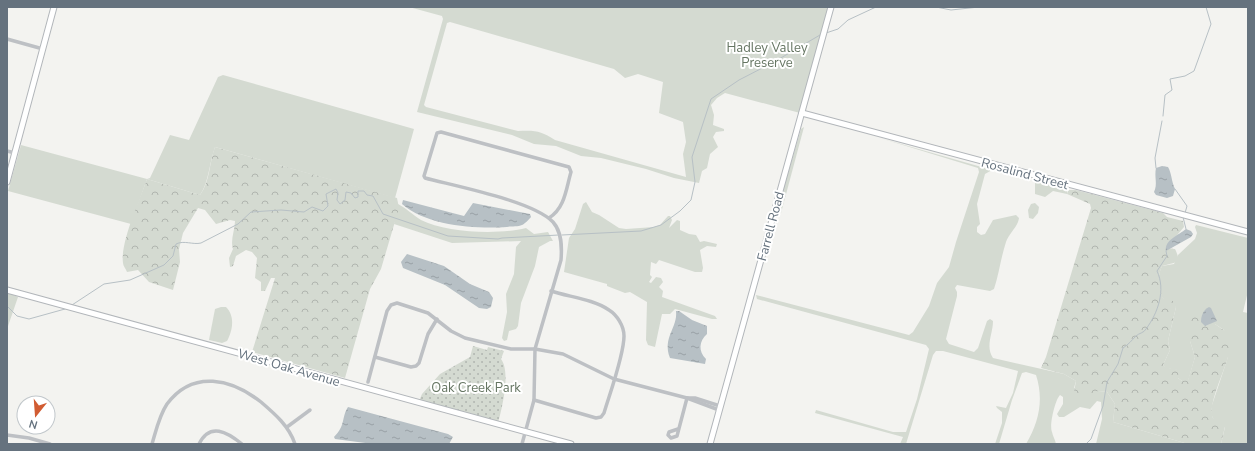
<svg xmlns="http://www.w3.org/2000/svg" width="1255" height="451" viewBox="0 0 1255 451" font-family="'Nunito Sans',sans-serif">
  <defs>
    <pattern id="forest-crowns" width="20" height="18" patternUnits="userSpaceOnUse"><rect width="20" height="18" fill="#d4dad1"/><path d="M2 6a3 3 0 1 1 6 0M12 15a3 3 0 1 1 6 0" fill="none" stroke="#b0b5af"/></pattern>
    <pattern id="park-dots" width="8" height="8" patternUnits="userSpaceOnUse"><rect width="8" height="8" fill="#d4dad1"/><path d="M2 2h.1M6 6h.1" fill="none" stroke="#b0b5af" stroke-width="1.8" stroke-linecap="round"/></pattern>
    <pattern id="water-ripples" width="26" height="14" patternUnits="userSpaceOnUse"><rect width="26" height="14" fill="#b7c0c5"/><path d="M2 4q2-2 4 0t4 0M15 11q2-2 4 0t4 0" fill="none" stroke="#98a0a5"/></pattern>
  </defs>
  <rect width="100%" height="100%" fill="#f3f3f0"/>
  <!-- grass -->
  <g fill="#d4dad1" fill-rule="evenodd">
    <path d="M409,7H830L800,113L725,93L717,98L711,105L714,115L713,125L724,129V131L716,132L713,137L718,147L710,154L707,168L702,171L699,183L674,178L646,169L601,158L581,156L556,146L534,144L512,135L417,112L443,19L442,16ZM450,22L614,69L625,78L638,74L663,82L659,113L683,122L686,142L683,154L686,177L555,140C541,131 536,130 518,131L426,107L424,105L447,23Z"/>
    <path d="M223,75L414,129L395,198L215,147C209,164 209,182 200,195L147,179L131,224L8,191L21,145L147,179L150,178L170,135L189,140L218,77Z"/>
    <polygon points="804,127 781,213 777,211 801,129"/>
    <path d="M880,138L992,170L985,174L977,204L980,224L977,227V232L981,235L985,234L993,220L1016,215L1019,218C1018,227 1009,233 1006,242C1001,257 999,274 994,289L990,291L957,285L955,288L957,292V296L946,339L949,344L974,352L978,348L987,321L990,319L993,321C993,334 985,346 993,358L1064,374L1076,381L1074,388L1107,392L1115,404L1113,422L1188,444H1096L1102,419L1101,402L1097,401L1090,409L1080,407L1064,417H1059L1057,414L1063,404V397L1060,395C1055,400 1049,426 1052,432C1053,437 1055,439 1056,444H1026C1039,422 1044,400 1036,375L1026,372L1022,373L1012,400L999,444H995L1002,423V412L997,408L996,406L1006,408L1013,393L1018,371L943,351H936L933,355L906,444H900L903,437L815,413L816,410L893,432H906L917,399L929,349L926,345L757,299L756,295L909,335L913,332L929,306L937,283L949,267L956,242L979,172L978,168Z"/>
    <polygon points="1032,179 1067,188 1067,194 1053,191 1045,197 1035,194 1035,183"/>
    <polygon points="586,202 592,212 599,215 619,228 626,229 654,227 660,225 668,216 670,216 672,220 669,228 677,220 680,221 680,230 689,234 696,235 700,242 704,241 717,244 716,247 707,246 700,250 703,268 702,272 695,272 659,260 656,264 651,262 650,275 652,277 649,282 651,283 656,277 661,278 663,282 659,287 663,291 662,297 715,316 717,319 712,319 675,309 670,314 662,314 655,347 648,345 646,340 647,302 630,292 625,293 607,286 607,284 564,272 569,238 575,229 583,204"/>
    <polygon points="1035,203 1039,207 1038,213 1033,219 1029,218 1028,210 1031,204"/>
    <path d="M398,204C406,208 413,215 421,220C446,233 499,235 526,228L534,234L548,232L553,241H550L539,247L535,266L521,303L518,326L516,329L509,331L507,340L504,341L502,338L507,312L506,294L514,274L516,247L521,241L452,243L394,224Z"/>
    <path d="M1196,225L1248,238V291L1243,312L1248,313V444H1221L1225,427L1213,418L1211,414L1212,405L1228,357L1224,330L1215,324H1200L1198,322L1190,341L1195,357L1188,381H1182L1178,378L1177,370L1166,368L1163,365L1170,350L1168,341L1176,307C1172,304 1166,301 1163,298C1156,291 1158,274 1162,266L1174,264L1178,255L1195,239L1197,233L1195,227Z"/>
    <polygon points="7,292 18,297 7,329"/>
    <path d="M221,307H226C235,316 233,330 227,341L222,343L209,340L215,309Z"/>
  </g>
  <!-- forest -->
  <g fill="url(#forest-crowns)">
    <path d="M215,147L397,198L399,208L381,269L370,289L345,378L252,352L275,278H271L265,291H261V282L255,278L257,258L252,252L246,250L236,256L233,266L230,267L229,258L233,249C230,240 235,230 235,221L230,220L216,224L205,210L198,208L183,233L179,249L180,262L173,290L149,282L138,270L127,272C126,269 123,266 123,263C120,243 140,199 147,179L200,195C210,182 209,163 215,147Z"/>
    <path d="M1068,190H1076L1163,213L1167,217L1183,221L1184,227L1166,248L1175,249C1183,265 1173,262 1162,266C1157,277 1159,287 1163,298L1173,301L1176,307L1168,341L1170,350L1163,365C1168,370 1174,367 1179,371L1178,378L1182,381L1188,380L1195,357L1190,341L1189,319L1194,314L1199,315L1200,324H1215L1231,335C1231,342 1230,350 1228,357C1225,370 1207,406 1213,418L1226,422L1221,444H1188L1113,422L1115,404L1107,392L1098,391L1078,399L1073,397L1076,381L1064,374L1041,368L1046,357L1091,208L1090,204L1067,194Z"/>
  </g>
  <!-- park -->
  <path fill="url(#park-dots)" d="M473,346L487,350L488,347L504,351L501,359C511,372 502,408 498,423L419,401L422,394L440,374L470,357Z"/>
  <!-- water -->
  <g fill="url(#water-ripples)">
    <path d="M1162,166L1168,167C1172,174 1171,180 1175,189L1173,196L1167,198L1156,195L1154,192C1158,184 1154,177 1156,168Z"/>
    <path d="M403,200L464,216L473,203L530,214L531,217C529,219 525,224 522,225C518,227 511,226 507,227C475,229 427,226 402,204Z"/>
    <path d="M1186,229L1191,231L1193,234L1191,237L1166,251C1164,240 1179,235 1186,229Z"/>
    <polygon points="407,254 444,266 470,284 489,292 493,298 491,307 487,309 479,308 445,285 403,268 401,262"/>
    <path d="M1209,307L1211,308L1217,321L1205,326L1201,322C1201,316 1203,310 1209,307Z"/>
    <path d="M676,311H679L692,320L707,326V334C699,341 698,351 706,359L705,364L670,358C662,337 678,328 676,311Z"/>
    <path d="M348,407L448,434L453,437L449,444H373L335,439L334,437C346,425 341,418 348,407Z"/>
  </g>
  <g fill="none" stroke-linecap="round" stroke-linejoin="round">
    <!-- stream -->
    <g stroke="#b7c0c5" stroke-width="1">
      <polyline points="936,7 951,10 979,7"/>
      <polyline points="986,7 992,7"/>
      <polyline points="1001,7 1009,7"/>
      <polyline points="826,33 838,29 848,20 876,7"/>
      <polyline points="1163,116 1165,95 1172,90 1170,79 1185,76 1194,71 1211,24 1206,7"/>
      <polyline points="1156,168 1155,158 1162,121"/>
      <polyline points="1175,189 1187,206 1185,213"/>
      <polyline points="1183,217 1186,229"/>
      <polyline points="562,235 641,231 661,225 680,211 691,200 695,182 692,157 711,99 739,80 774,62 820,35"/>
      <path d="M72,305L104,284L130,280L164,265L173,256L176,244C184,240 193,245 201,243L238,224L251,212L281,210L304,212L312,207L323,211L328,206L326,194L336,189L338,193L337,200L340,204L345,200L346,192L351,193L355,198L358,197V191H364L367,195L373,196L383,214L448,236L498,239L502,238L559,235"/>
      <polyline points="7,306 17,316 29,319 65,309"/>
      <path d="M1086,444L1091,439L1103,406L1107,382L1118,364L1123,348C1129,344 1131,341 1136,336C1139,333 1144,333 1146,329C1158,313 1166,290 1157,271L1167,256L1166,251"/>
    </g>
    <!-- secondary casing -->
    <g stroke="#b2b6ba" stroke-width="7">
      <g id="secondary">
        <polyline points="802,113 1248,232"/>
        <polyline points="7,182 54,7"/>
        <polyline points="7,290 571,444"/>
        <polyline points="710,444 831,7"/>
      </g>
    </g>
    <!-- street -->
    <g stroke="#bdc0c4" stroke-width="3.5">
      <polyline points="7,39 43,49"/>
      <polyline points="7,151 15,153"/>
      <polyline points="375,357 411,367 416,366 419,363 428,334 437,319"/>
      <polyline points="368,382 387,311 391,305 397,303 428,313 451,331 465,338 511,349 535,349 563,354 614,379 687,398 719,410"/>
      <polyline points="688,398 695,398 720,406"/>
      <path d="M534,400L596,418L601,417L604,413C610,393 624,355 624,336C624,326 617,315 609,310C593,299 569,297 551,291"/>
      <polyline points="287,427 310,410"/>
      <polyline points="678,429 669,432 668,435 671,438 677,436 687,398"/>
      <polyline points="7,435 29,438 50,444"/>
      <path d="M152,444C156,431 159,416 167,404C193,369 232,379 261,402C275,414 289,426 295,444"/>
      <path d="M199,444C210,422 227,432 242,444"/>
      <path d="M522,444L534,400L535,349L561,260C562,247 562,232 553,222C533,201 455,186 425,178L424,176L437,133L441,132L569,167L571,172C566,189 565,208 549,218"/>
    </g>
    <!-- secondary -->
    <use href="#secondary" stroke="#fff" stroke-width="5"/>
  </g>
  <g text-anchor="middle" stroke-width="4" stroke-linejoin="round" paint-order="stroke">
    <!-- park labels -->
    <g font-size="13" fill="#667663" stroke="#fff">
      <text x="767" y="52">Hadley Valley<tspan x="767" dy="15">Preserve</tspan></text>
      <text x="476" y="392">Oak Creek Park</text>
    </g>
    <!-- street labels -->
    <g font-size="13" fill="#65727e" stroke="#fff">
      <text transform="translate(1025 173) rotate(15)" y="5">Rosalind Street</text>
      <text transform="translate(770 226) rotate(-75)" y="5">Farrell Road</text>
      <text transform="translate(289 367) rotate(16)" y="5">West Oak Avenue</text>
    </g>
  </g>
  <!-- border -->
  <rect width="1255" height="451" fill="none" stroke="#65727e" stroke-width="16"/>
  <!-- north arrow -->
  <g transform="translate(36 415) rotate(197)"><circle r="19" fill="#ffffff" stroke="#c1c7cb"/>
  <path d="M0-3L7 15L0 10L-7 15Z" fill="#d15c32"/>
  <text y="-6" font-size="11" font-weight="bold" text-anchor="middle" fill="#65727e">N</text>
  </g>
</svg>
